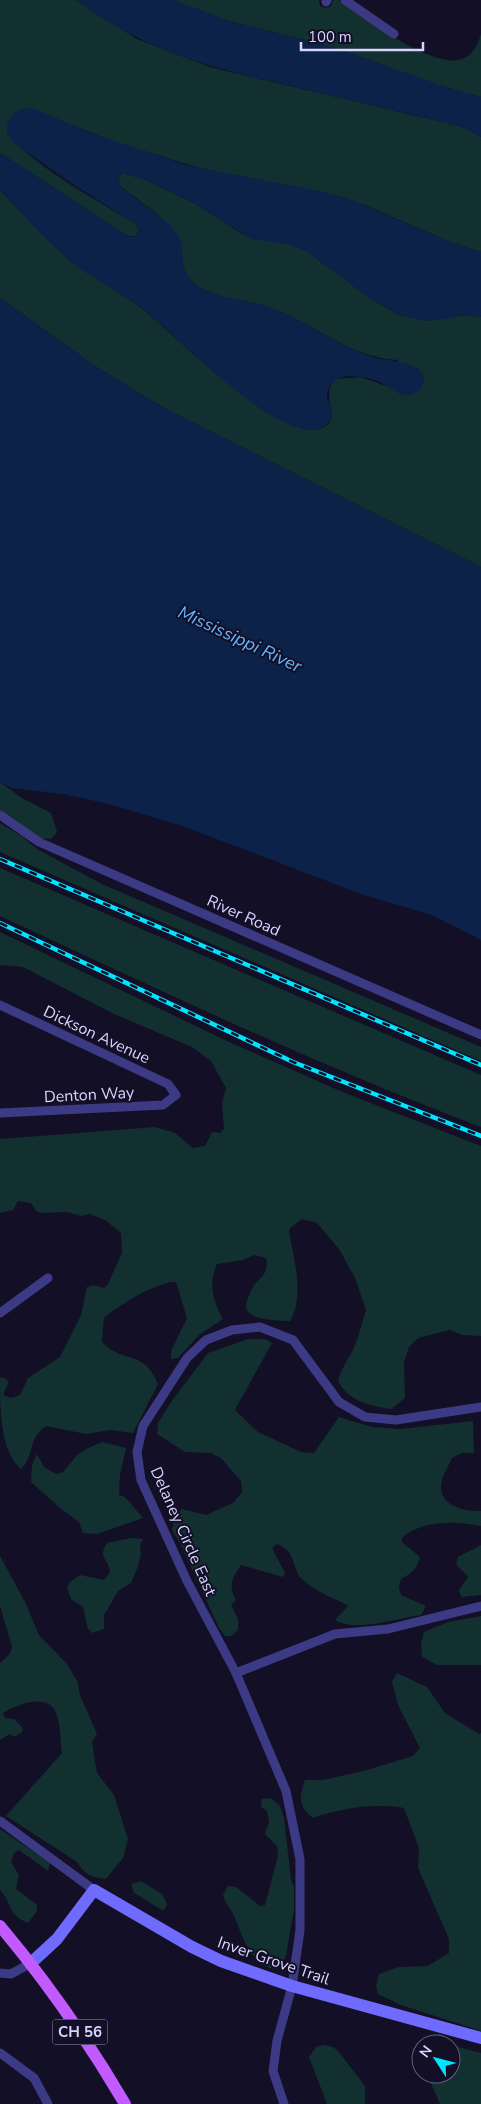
<svg xmlns="http://www.w3.org/2000/svg" width="481" height="2104" viewBox="0 0 481 2104" font-family="'Nunito Sans',sans-serif">
  <rect width="100%" height="100%" fill="#130f26"/>
  <!-- green -->
  <g fill="#12302f">
    <path d="M0,0H76L137,39L210,67L451,124L465,128L481,137V252L450,242L367,206L334,195L199,168L112,141L74,126L7,124V133C41,172 93,197 136,224L139,230L136,236H128L0,153Z"/>
    <path d="M174,0H319L320,6L326,8L331,6L333,0H339C363,16 438,75 466,57C475,52 478,43 481,34V97C429,85 381,62 330,47C278,31 223,25 174,0Z"/>
    <path d="M122,173L144,179L196,204L244,235L287,244L305,250L370,298L399,315L428,321L465,315L481,317V567L162,407L95,366L0,298V190C25,216 50,245 79,267C100,283 125,294 145,311C176,336 282,445 322,428C345,418 317,395 336,379L361,377L386,386L398,360C348,358 311,320 265,306C240,298 211,300 191,280C180,269 177,240 167,224C160,214 132,196 120,186L118,179Z"/>
    <polygon points="0,782 22,798 51,813 57,832 51,839 39,838 0,810"/>
    <polygon points="0,823 23,837 37,849 102,884 481,1047 481,1061 0,852"/>
    <path d="M0,868L481,1075V1127C317,1065 159,990 0,916Z"/>
    <path d="M0,932L229,1042L345,1093L481,1146V1336L462,1335L450,1330L418,1338L409,1347L404,1362L405,1398L391,1409C370,1406 348,1401 338,1381C341,1367 350,1358 355,1345C360,1333 362,1322 366,1310L355,1278L339,1249L317,1223L302,1219L290,1228L289,1232C294,1259 305,1296 290,1321C275,1320 237,1321 248,1298C250,1294 252,1287 255,1284C263,1275 269,1272 266,1258L255,1255L243,1260L217,1264C208,1284 213,1301 223,1319L199,1335L178,1358L171,1359V1351L187,1318L176,1282C158,1281 117,1306 104,1318L102,1342C124,1365 143,1348 158,1384L133,1433L110,1430L86,1434L46,1426C28,1437 35,1456 21,1469C0,1451 0,1408 0,1378L3,1377L9,1382L3,1395L11,1398L20,1395L28,1378L60,1357L81,1315L87,1287L93,1285L104,1288L108,1284L122,1253L121,1233L105,1220L90,1214L81,1216L67,1212L41,1213L36,1211L31,1203L18,1201L13,1210L0,1213V1139L155,1127L175,1133L193,1148L205,1146L212,1132L220,1133L224,1129L222,1103L226,1088L211,1061L192,1047L114,1014L23,967L0,965Z"/>
    <path d="M248,1339H265L272,1343L235,1410L258,1432L301,1452L314,1453L339,1417L372,1427L400,1429L473,1421L474,1453H462L452,1458C449,1465 444,1473 442,1480C435,1504 463,1512 481,1511V1526C456,1521 421,1520 402,1538V1542L420,1557C418,1568 411,1574 401,1579L399,1587L401,1595L426,1606L421,1615C396,1618 356,1633 335,1620L348,1606C334,1598 315,1591 303,1580C291,1570 298,1552 277,1544L272,1548L285,1573L283,1577L241,1565C232,1578 228,1586 236,1600L231,1605L238,1619V1630L231,1636H225L219,1628L180,1543L172,1530L175,1516L182,1509L206,1515L233,1503L242,1492L241,1481L221,1458L211,1453L185,1452L157,1434L158,1423L171,1402L208,1353Z"/>
    <polygon points="102,1442 126,1448 120,1475 119,1495 125,1497 143,1518 97,1534 83,1533 79,1522 60,1508 31,1482 32,1465 37,1454 44,1467 56,1474 63,1472 77,1455 86,1449"/>
    <path d="M131,1538L143,1539L140,1545L141,1555L137,1569L131,1583L118,1591L104,1615V1629L92,1633L88,1629L83,1607L71,1599L67,1588L70,1582L80,1575L104,1580L110,1572C109,1558 97,1559 107,1543Z"/>
    <polygon points="481,1545 481,1595 461,1597 459,1590 468,1577 456,1564 458,1557"/>
    <path d="M0,1556L25,1602L39,1635L67,1664L78,1683L80,1695L97,1734L92,1742L97,1773L114,1795L128,1839L123,1858L106,1879C92,1878 84,1874 77,1862L6,1816L62,1753C60,1741 61,1724 56,1713C48,1692 16,1705 3,1713L5,1718L14,1719L23,1728L22,1732L14,1737L10,1734L0,1740V1663L10,1654L12,1647L0,1606Z"/>
    <polygon points="481,1616 481,1665 437,1665 422,1657 421,1644 424,1632 448,1622"/>
    <path d="M397,1673L427,1687L445,1713L479,1734L481,1733V2031L401,2005L378,1994L376,1986L379,1974L399,1967L428,1966L449,1953V1939L418,1868L419,1848L404,1808C374,1803 342,1808 313,1818C298,1807 299,1796 305,1780H323L367,1770L413,1756L420,1748L398,1705L392,1682Z"/>
    <path d="M271,1798L280,1806L284,1818L291,1879L294,1888V1910L286,1955L281,1968C253,1974 242,1934 234,1916C231,1908 225,1904 223,1895L228,1886L236,1887L260,1906L265,1905L278,1856L277,1846L265,1834L269,1822L267,1811L261,1807L262,1799Z"/>
    <path d="M0,1829L50,1863L48,1871L19,1850L14,1853L11,1862L19,1875L16,1889L37,1905V1911L28,1923C7,1914 14,1906 0,1890Z"/>
    <polygon points="141,1881 162,1894 167,1904 165,1909 162,1910 134,1893 131,1884"/>
    <polygon points="324,2045 333,2047 338,2051 365,2086 365,2104 327,2104 309,2057 317,2046"/>
    <polygon points="451,2045 481,2053 481,2104 440,2104 427,2074 451,2074"/>
  </g>
  <!-- water -->
  <g fill="#0c2248">
    <path d="M76,0H174L232,22L330,46L451,89L481,97V137L465,128L451,124C399,111 347,100 296,87C212,68 146,52 76,0Z"/>
    <path d="M23,108L35,109L93,134L186,165L319,191L347,198L450,242L481,252V317L464,315L428,321L399,315L370,298L305,250L287,244L251,239L196,204L144,179L122,173L118,179L120,186C138,203 165,215 178,235C187,250 177,268 192,281C216,302 249,298 277,310C302,320 324,336 348,347C357,351 366,355 376,358C390,361 440,363 419,391L407,396C397,394 389,387 380,382C369,377 343,372 333,382C330,385 327,390 327,395C327,400 331,405 332,409C334,422 323,430 311,430C262,426 185,344 147,312C126,295 100,283 78,267C49,245 25,216 0,190V153L128,236L135,237L139,232L136,224L71,183L13,142C1,129 7,114 23,108Z"/>
    <polygon points="0,298 95,366 162,407 481,567 481,940 429,914 364,895 182,826 109,804 63,794 11,788 0,782"/>
  </g>
  <g fill="none" stroke-linecap="round" stroke-linejoin="round">
    <!-- street -->
    <g stroke="#3d3a85" stroke-width="9">
      <polyline points="345,0 394,34"/>
      <polyline points="326,2 327,0"/>
      <polyline points="0,815 39,842 481,1035"/>
      <polyline points="0,1005 168,1084 176,1095 163,1105 0,1113"/>
      <polyline points="0,1313 48,1278"/>
      <polyline points="236,1673 335,1634 388,1629 481,1606"/>
      <polyline points="0,1821 94,1890"/>
      <polyline points="0,1973 11,1974 31,1963"/>
      <polyline points="0,2053 34,2078 48,2104"/>
      <polyline points="284,2104 273,2071 277,2041 292,1986 300,1930 300,1859 286,1791 236,1673 187,1581 141,1480 137,1452 143,1426 187,1358 206,1340 232,1330 260,1327 293,1340 339,1402 365,1417 396,1420 481,1407"/>
    </g>
    <!-- secondary -->
    <polyline stroke="#6f6bff" stroke-width="12" points="31,1963 57,1939 94,1890 192,1947 221,1961 292,1986 481,2038"/>
    <!-- primary -->
    <path stroke="#c25bff" stroke-width="12" d="M0,1926C47,1982 88,2041 125,2104"/>
    <!-- rail casing -->
    <g stroke="#00e5ff" stroke-width="4.5">
      <g id="rail">
        <polyline points="0,859 481,1065"/>
        <polyline points="0,923 293,1062 481,1136"/>
      </g>
    </g>
    <!-- rail -->
    <use href="#rail" stroke="#130f26" stroke-width="2.5" stroke-dasharray="8" stroke-linecap="butt"/>
  </g>
  <g text-anchor="middle" stroke-width="4" stroke-linejoin="round" paint-order="stroke">
    <!-- shield labels -->
    <rect fill="#130f26" stroke="#9e99be" stroke-width="1" x="52.5" y="2019.5" width="55" height="25" rx="4"/>
    <g font-size="15" font-weight="bold" fill="#d9d4ff">
      <text x="80" y="2037">CH 56</text>
    </g>
    <!-- street labels -->
    <g font-size="16" fill="#d9d4ff" stroke="#130f26">
      <text transform="translate(244 915) rotate(24)" y="6">River Road</text>
      <text transform="translate(97 1034) rotate(25)" y="6">Dickson Avenue</text>
      <text transform="translate(89 1094) rotate(-3)" y="6">Denton Way</text>
      <text transform="translate(184 1531) rotate(66)" y="6">Delaney Circle East</text>
      <text transform="translate(274 1960) rotate(19)" y="6">Inver Grove Trail</text>
    </g>
    <!-- water labels -->
    <g font-size="18" font-style="italic" fill="#62b6ff" stroke="#130f26">
      <text transform="translate(240 639) rotate(25)" y="6">Mississippi River</text>
    </g>
  </g>
  <!-- north arrow -->
  <g transform="translate(436 2059) rotate(306)"><circle r="24" fill="#130f26" stroke="#625e7d"/>
  <path d="M0-4L9 19L0 12L-9 19Z" fill="#00e5ff"/>
  <text y="-8" font-size="14" font-weight="bold" text-anchor="middle" fill="#d9d4ff">N</text>
  </g>
  <!-- scale -->
  <path d="M301 42v8h122v-8" fill="none" stroke="#d9d4ff" stroke-width="2.5"/>
  <text x="308" y="42" font-size="15" fill="#d9d4ff" stroke="#130f26" stroke-width="4" paint-order="stroke">100 m</text>
</svg>
